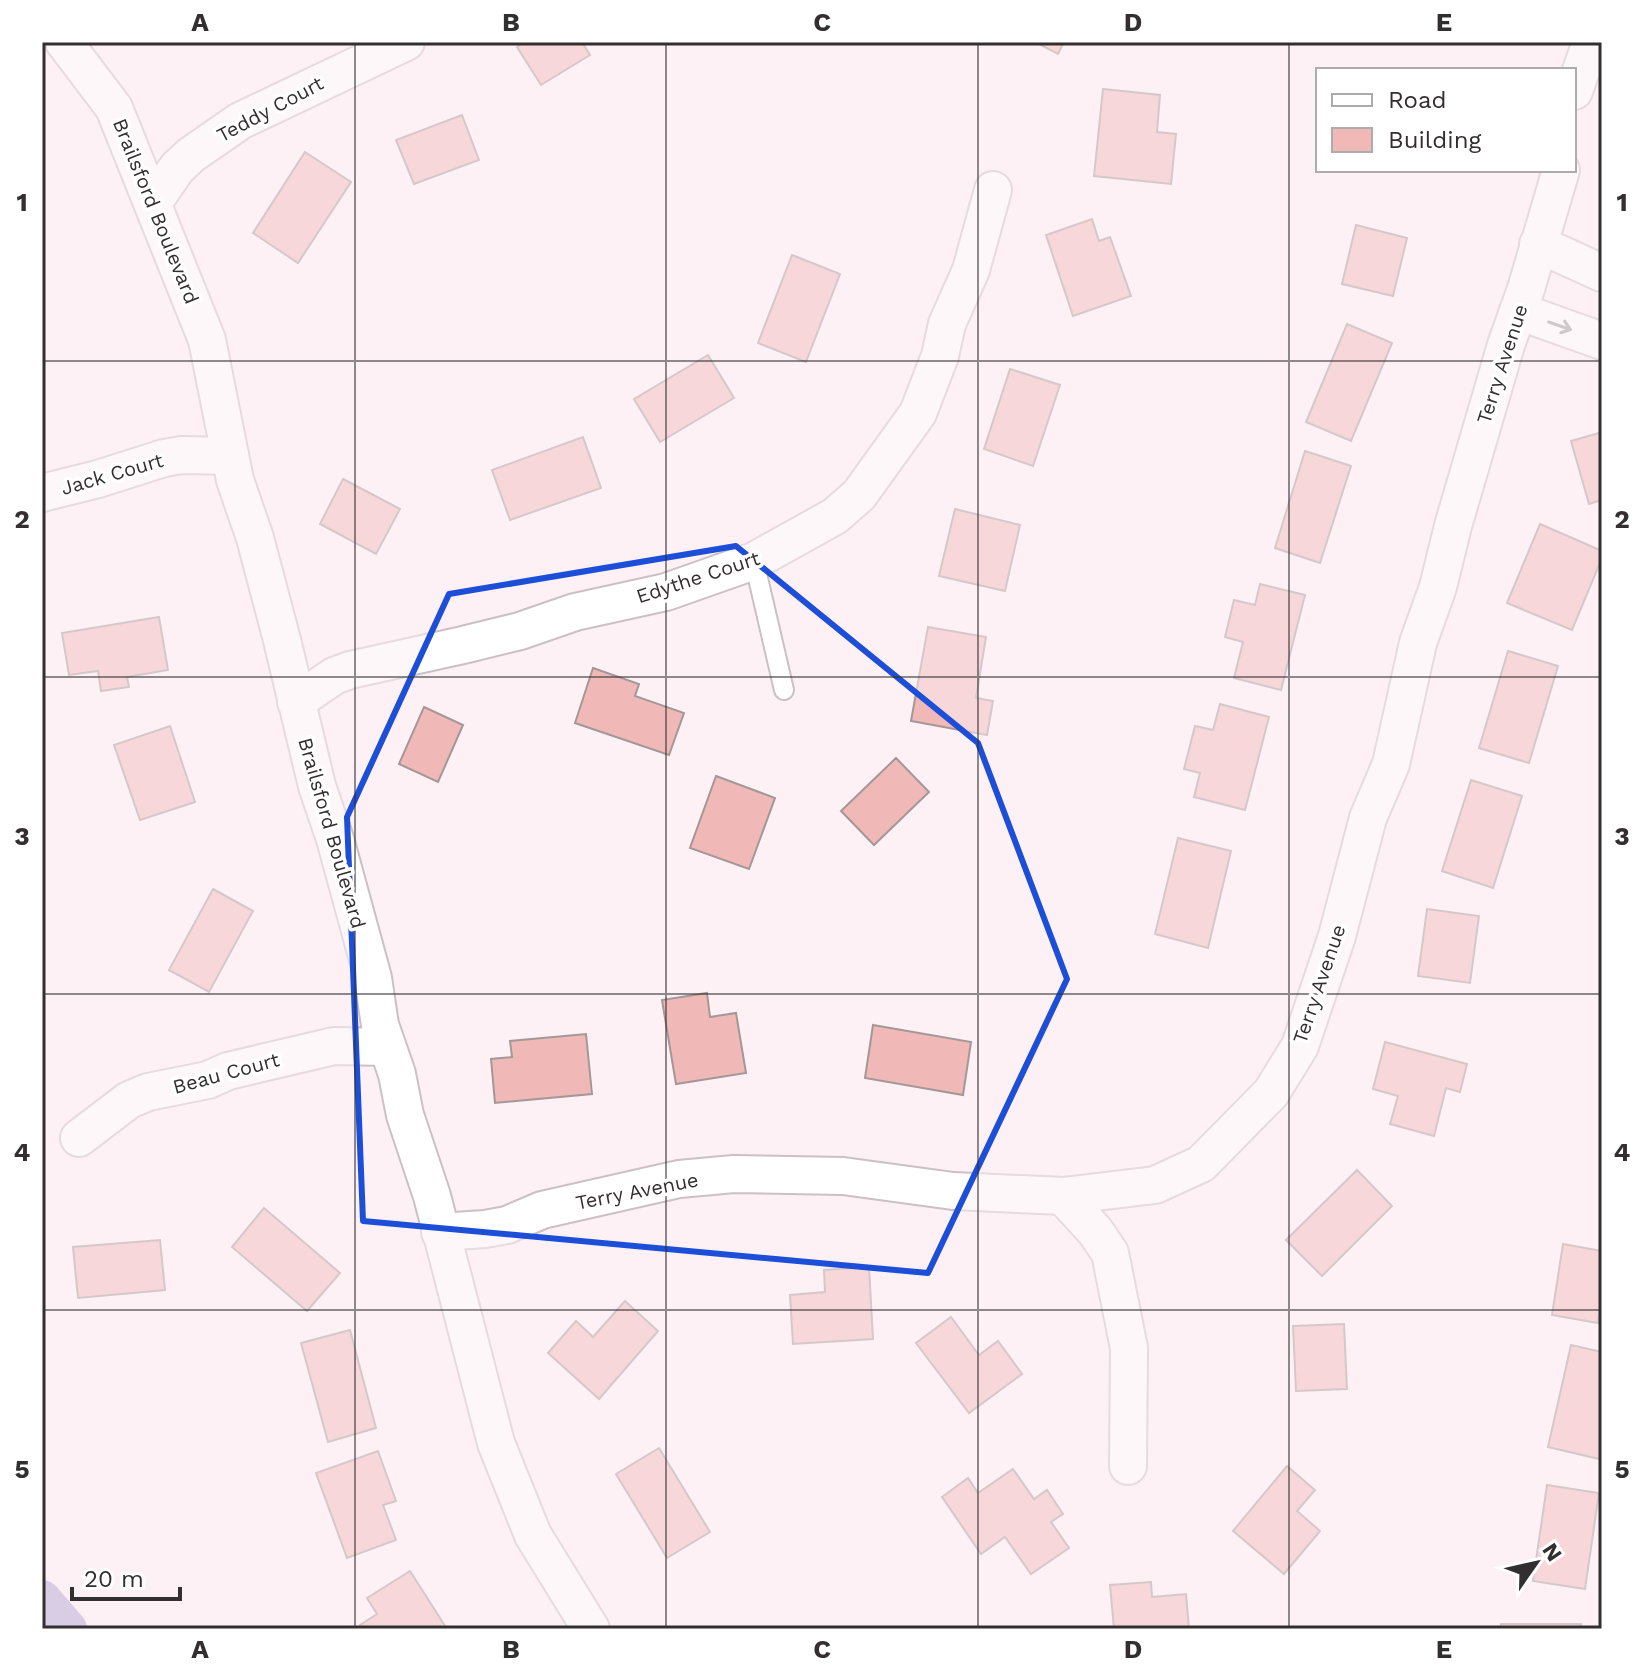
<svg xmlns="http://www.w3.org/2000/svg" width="1644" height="1671" viewBox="0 0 1644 1671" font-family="'Work Sans',sans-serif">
  <rect width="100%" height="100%" fill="#fdf1f6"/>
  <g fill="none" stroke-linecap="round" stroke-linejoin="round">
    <!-- canal -->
    <polyline stroke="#aaa2cf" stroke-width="38" points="42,1599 68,1629"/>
  </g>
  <!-- building -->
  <g fill="#f0b9b8" stroke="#a39897" stroke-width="2">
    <polygon points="525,42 582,42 590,55 541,85 517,47"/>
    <polygon points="1035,42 1064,42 1058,54"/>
    <polygon points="1103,89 1160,95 1157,132 1176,134 1171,184 1094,176"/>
    <polygon points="462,115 479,160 414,184 396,140"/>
    <polygon points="305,152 351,182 298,263 253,233"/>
    <polygon points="1092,219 1099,241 1110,237 1131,296 1073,316 1046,235"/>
    <polygon points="1356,225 1407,238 1393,296 1342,284"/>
    <polygon points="792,255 840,274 806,362 758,343"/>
    <polygon points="1347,324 1392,343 1351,441 1306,422"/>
    <polygon points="708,355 734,398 660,442 634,399"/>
    <polygon points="1010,369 1060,385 1033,466 984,449"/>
    <polygon points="1602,432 1602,500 1589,504 1571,441"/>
    <polygon points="583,437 601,488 510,520 492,470"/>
    <polygon points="1305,451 1351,466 1320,563 1275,548"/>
    <polygon points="343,479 400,509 376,554 320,524"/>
    <polygon points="955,509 1020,525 1005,591 939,576"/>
    <polygon points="1540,524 1602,551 1602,558 1572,630 1507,603"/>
    <polygon points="1260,584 1305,595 1281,690 1234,678 1243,642 1225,637 1234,600 1255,605"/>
    <polygon points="159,617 168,670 127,677 129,687 101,691 98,671 69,675 62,633"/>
    <polygon points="928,627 986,637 976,698 993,701 987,735 911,721"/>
    <polygon points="1508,651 1558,666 1529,763 1479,748"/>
    <polygon points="593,668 639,684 635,696 684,713 669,755 575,723"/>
    <polygon points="1220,704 1269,717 1245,810 1194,797 1200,773 1184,769 1195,726 1213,730"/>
    <polygon points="424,707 463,725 438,782 399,764"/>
    <polygon points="170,726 195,802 140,820 114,745"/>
    <polygon points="896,758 929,792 874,845 841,811"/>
    <polygon points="716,776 775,798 749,869 690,848"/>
    <polygon points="1471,780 1522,796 1493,888 1442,871"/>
    <polygon points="1178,838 1231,851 1208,948 1155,934"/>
    <polygon points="213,889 253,911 209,992 169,970"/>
    <polygon points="1427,909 1479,916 1470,983 1418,976"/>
    <polygon points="707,993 710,1017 736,1013 746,1073 676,1084 662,1000"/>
    <polygon points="873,1025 971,1042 963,1095 865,1078"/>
    <polygon points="586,1034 592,1094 495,1103 491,1059 512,1057 510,1041"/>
    <polygon points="1385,1042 1467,1064 1460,1092 1446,1088 1434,1136 1390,1124 1398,1096 1373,1089"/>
    <polygon points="1357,1170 1392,1206 1322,1276 1286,1240"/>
    <polygon points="264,1208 340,1273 307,1311 232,1247"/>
    <polygon points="160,1240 165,1290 78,1298 73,1247"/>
    <polygon points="1563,1244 1602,1251 1602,1295 1598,1323 1552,1315"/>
    <polygon points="869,1267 873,1339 793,1344 790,1295 825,1292 824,1270"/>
    <polygon points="625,1301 658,1331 599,1399 548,1353 576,1321 593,1337"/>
    <polygon points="951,1317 979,1355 998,1341 1022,1374 969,1413 916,1343"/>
    <polygon points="1344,1324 1347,1389 1296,1391 1293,1326"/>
    <polygon points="350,1330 376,1428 328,1442 301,1343"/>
    <polygon points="1571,1345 1602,1352 1602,1448 1599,1459 1548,1447"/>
    <polygon points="659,1448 710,1532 667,1558 616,1474"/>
    <polygon points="378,1451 396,1501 383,1505 396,1540 347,1558 316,1473"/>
    <polygon points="1287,1466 1315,1490 1297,1511 1320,1531 1284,1574 1233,1531"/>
    <polygon points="1013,1469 1034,1499 1047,1490 1063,1514 1051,1522 1069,1548 1031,1574 1005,1537 981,1554 942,1497 968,1478 978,1493"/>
    <polygon points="1547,1485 1599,1493 1585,1589 1533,1581"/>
    <polygon points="410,1571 447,1629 362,1629 360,1625 377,1614 367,1598"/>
    <polygon points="1151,1582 1152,1597 1186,1594 1189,1629 1114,1629 1110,1585"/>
    <rect x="1501" y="1624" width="80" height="5"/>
  </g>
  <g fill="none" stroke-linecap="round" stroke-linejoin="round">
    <!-- lane casing -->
    <g stroke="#cbc0c4" stroke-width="22">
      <polyline id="lane" points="754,561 784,690"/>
    </g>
    <!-- street casing -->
    <g stroke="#cbc0c4" stroke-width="40">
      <g id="street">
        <polyline points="64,42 114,108 207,340 235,480 255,538 282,640 317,786 335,839 373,978 380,1025 397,1074 405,1115 432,1196 496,1443 533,1535 591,1629"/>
        <polyline points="1574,91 1591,42"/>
        <polyline points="153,203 177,168 191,155 240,121 406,42"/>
        <polyline points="1538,244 1602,273"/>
        <polyline points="1518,311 1602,341"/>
        <polyline points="42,493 98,479 164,458 182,455 230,456"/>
        <polyline points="296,702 334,676 350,670 463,645 520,631 575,612 666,592 754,561 835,516 859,495 918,413 940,356 947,324 971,270 993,190"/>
        <polyline points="79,1138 129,1100 148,1092 208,1080 228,1071 334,1046 387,1047"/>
        <polyline points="1063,1196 1095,1231 1110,1253 1129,1348 1128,1466"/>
        <polyline points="440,1232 485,1229 507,1225 542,1210 679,1179 734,1174 843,1176 953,1191 1063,1196 1155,1185 1201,1164 1271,1093 1300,1046 1337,936 1368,818 1391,764 1418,643 1438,587 1453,526 1506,345 1526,289 1561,170"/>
      </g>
    </g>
    <!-- lane -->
    <use href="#lane" stroke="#fff" stroke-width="18"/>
    <!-- street -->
    <use href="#street" stroke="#fff" stroke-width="36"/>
  </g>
  <!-- one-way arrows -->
  <defs><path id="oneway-shaft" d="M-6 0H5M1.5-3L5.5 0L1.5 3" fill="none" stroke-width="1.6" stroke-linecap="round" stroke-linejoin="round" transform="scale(2)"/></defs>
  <use stroke="#999798" href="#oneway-shaft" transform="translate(1560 326) rotate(19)"/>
  <!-- marked area -->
  <path d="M0 0H1644V1671H0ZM736,546L978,743L1067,979L928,1273L363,1221L347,817L449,594Z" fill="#fdf1f6" fill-opacity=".55" fill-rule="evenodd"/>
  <path fill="none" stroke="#1d4ed8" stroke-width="6" stroke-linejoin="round" d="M736,546L978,743L1067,979L928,1273L363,1221L347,817L449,594Z"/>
  <!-- grid -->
  <path fill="none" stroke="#332f30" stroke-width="2" stroke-opacity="0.55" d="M355,42V1629M666,42V1629M978,42V1629M1289,42V1629M42,361H1602M42,677H1602M42,994H1602M42,1310H1602"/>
  <g text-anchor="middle" stroke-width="7" stroke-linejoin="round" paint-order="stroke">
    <!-- street labels -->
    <g font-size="20" fill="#332f30" stroke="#fff">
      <text transform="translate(270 109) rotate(-28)" y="7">Teddy Court</text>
      <text transform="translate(156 211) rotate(68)" y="7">Brailsford Boulevard</text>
      <text transform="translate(1502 364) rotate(-72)" y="7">Terry Avenue</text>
      <text transform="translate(112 474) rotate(-16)" y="7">Jack Court</text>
      <text transform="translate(698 577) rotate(-18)" y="7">Edythe Court</text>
      <text transform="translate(332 833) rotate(74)" y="7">Brailsford Boulevard</text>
      <text transform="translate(1319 984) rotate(-71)" y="7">Terry Avenue</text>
      <text transform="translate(226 1073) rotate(-15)" y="7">Beau Court</text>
      <text transform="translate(637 1191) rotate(-11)" y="7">Terry Avenue</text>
    </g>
  </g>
  <!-- border -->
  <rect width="1644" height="1671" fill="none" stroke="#ffffff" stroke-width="88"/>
  <!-- legend -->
  <rect x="1316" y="68" width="260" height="104" fill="#ffffff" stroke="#adacac" stroke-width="2"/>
  <rect x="1332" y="94" width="40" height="12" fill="#ffffff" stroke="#adacac" stroke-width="2"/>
  <text x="1388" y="108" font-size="24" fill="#332f30">Road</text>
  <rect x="1332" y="128" width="40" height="24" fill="#f0b9b8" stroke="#adacac" stroke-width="2"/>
  <text x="1388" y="148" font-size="24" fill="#332f30">Building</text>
  <!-- north arrow -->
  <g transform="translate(1536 1563) rotate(56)" stroke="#ffffff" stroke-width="6" paint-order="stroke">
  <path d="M0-6L14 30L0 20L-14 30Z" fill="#332f30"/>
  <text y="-12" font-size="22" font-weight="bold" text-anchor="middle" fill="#332f30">N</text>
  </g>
  <!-- scale -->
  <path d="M72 1587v12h108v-12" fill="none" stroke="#332f30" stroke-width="4"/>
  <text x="84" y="1587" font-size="24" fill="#332f30" stroke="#ffffff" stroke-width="6" paint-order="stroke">20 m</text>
  <rect x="44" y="44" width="1556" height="1583" fill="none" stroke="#332f30" stroke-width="3"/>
  <g font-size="26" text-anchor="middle" font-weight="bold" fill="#332f30">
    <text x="200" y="31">A</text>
    <text x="511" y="31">B</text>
    <text x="822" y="31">C</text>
    <text x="1133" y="31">D</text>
    <text x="1444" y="31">E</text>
    <text x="22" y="211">1</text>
    <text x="1622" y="211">1</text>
    <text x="22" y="528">2</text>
    <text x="1622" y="528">2</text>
    <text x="22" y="845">3</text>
    <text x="1622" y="845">3</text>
    <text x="22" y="1161">4</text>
    <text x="1622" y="1161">4</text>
    <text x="22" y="1478">5</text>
    <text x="1622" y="1478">5</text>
    <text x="200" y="1658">A</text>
    <text x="511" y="1658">B</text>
    <text x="822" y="1658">C</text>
    <text x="1133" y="1658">D</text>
    <text x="1444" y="1658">E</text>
  </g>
</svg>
